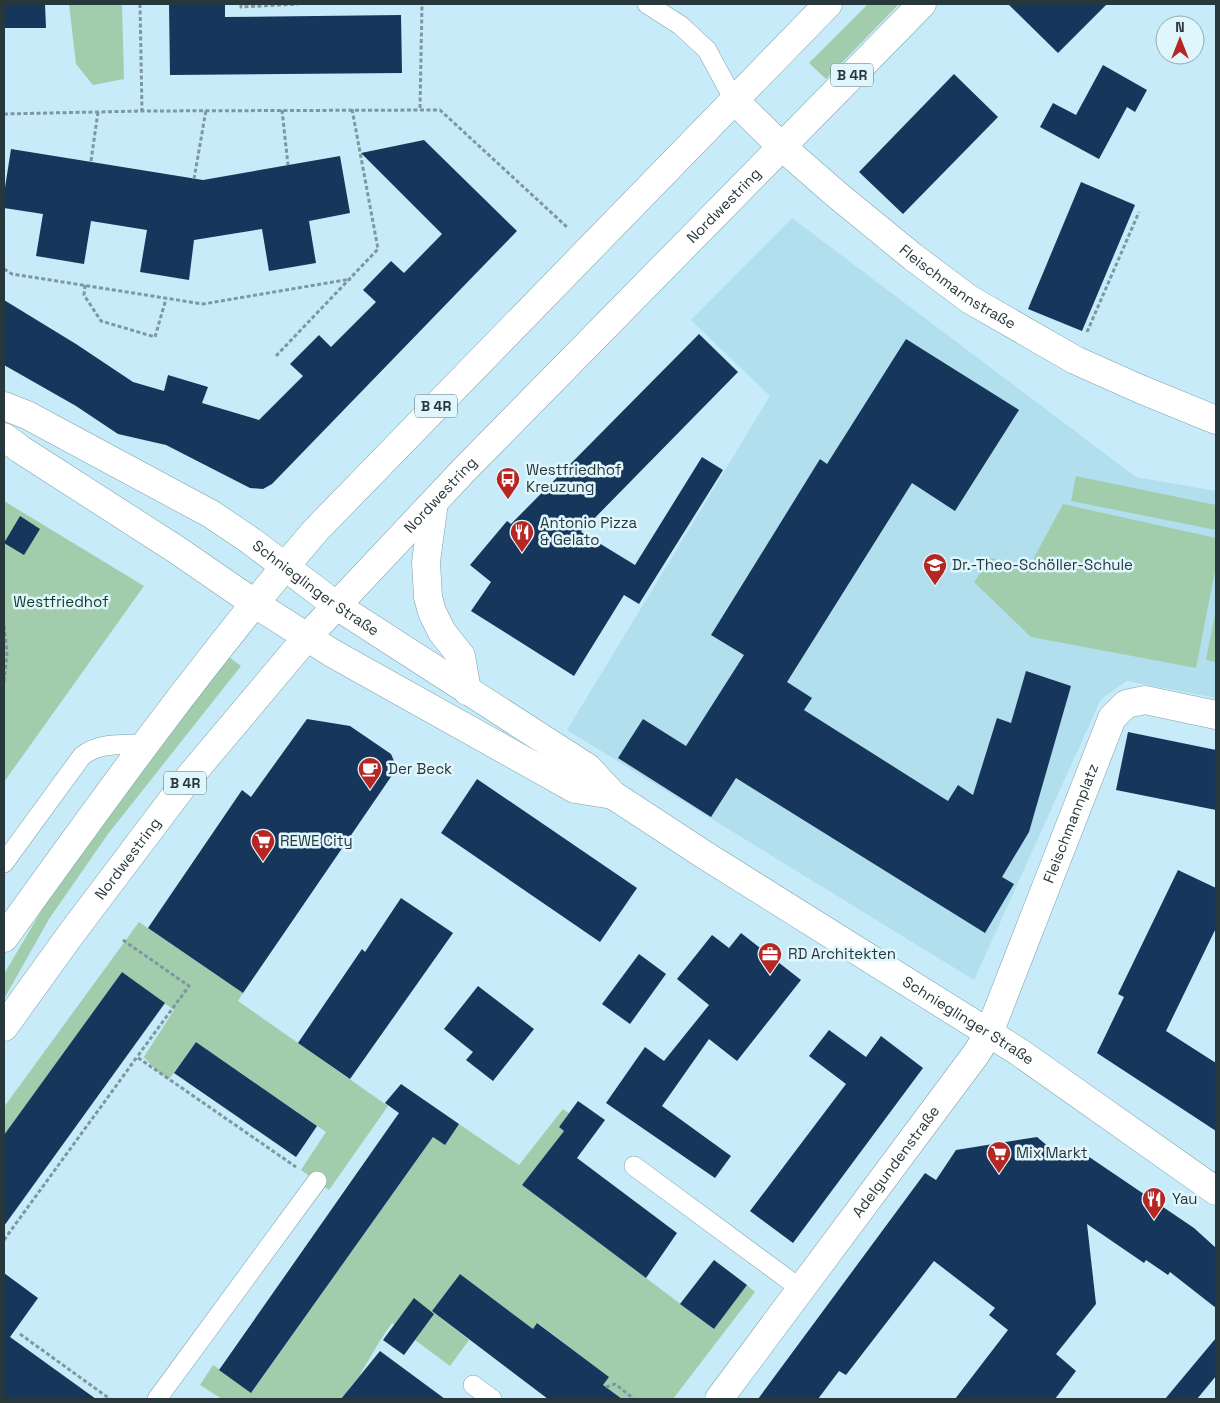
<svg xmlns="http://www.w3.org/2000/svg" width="1220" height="1403" viewBox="0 0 1220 1403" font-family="'Space Grotesk',sans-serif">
  <rect width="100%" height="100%" fill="#c7ebf8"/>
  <!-- built -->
  <polygon fill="#b2dfee" points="792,218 1136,477 1216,491 1216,698 1127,681 1101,699 974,980 567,730 770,396 691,320"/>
  <!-- green -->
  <g fill="#a1cdad">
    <polygon points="69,4 122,4 124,79 93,85 76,64"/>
    <polygon points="868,4 899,4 826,79 809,63"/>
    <polygon points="1076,476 1216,505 1216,530 1071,501"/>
    <polygon points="4,501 144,586 4,782"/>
    <polygon points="1063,504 1216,538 1216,566 1196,668 1031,637 974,582 991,558 1028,569"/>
    <polygon points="1216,609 1216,662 1206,660"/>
    <polygon points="229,657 241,666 108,834 49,919 4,999 4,974 46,903 78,856"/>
    <polygon points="139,922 243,993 238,1001 388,1106 329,1190 301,1170 326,1132 196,1042 169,1079 156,1070 144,1057 174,1010 122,972 4,1135 4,1107"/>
    <polygon points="563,1109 569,1113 559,1127 564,1131 522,1185 714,1329 747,1285 755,1292 673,1399 622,1399 603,1385 608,1377 538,1323 533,1329 460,1274 432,1311 469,1340 450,1366 415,1340 428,1322 414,1299 394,1325 392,1323 381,1339 359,1376 341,1399 222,1399 200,1385 213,1365 252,1392 433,1137 459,1124 519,1165"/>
  </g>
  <!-- building -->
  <g fill="#16375b">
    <polygon points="4,4 45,4 46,28 4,28"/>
    <polygon points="169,4 225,4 225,17 401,15 402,73 170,75"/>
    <polygon points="1008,4 1107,4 1058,53"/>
    <polygon points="1103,65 1147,90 1135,112 1127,107 1099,159 1040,127 1053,103 1076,115"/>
    <polygon points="954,74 998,117 903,214 859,172"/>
    <polygon points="424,140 517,231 272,484 263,489 250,488 166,445 118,434 76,406 4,365 4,300 76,344 133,382 164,391 168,375 208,387 202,403 259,420 303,376 290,364 319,335 331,347 376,302 363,290 391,261 404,273 442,234 361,153"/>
    <polygon points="11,149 203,180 340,156 350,213 309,221 316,263 269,271 262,229 194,240 189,280 140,272 147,230 91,221 84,264 36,256 43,214 4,208 4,194"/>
    <polygon points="1081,182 1135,205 1082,331 1028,309"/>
    <polygon points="699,334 738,372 581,532 635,565 702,457 723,470 639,604 624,595 574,676 471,611 491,582 470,565 507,521 511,524"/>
    <polygon points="906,339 1019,410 955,511 912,483 787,682 812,698 804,710 948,801 958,785 973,795 997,718 1011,723 1026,671 1071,686 1029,832 1002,877 1014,884 985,933 736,778 711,817 618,758 643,719 686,746 744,655 711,635 820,459 827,464"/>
    <polygon points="20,516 40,529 24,555 4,543"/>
    <polygon points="307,719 350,726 391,754 397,768 243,993 148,928 242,790 251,797"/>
    <polygon points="1128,732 1216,750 1216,810 1116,790"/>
    <polygon points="477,779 637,888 600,942 441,833"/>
    <polygon points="1178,870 1216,888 1216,928 1166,1031 1216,1063 1216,1131 1097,1053 1124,997 1118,994"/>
    <polygon points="401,898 453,933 350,1079 298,1043 362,949 365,952"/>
    <polygon points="741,933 801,980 737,1061 709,1039 662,1106 731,1156 715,1178 606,1103 645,1047 664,1061 709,1005 677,979 712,935 729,948"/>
    <polygon points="639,954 666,974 630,1024 602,1004"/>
    <polygon points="122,972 165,1003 4,1226 4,1135"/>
    <polygon points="478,986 534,1029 493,1081 466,1060 473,1052 444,1029"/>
    <polygon points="829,1030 866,1057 881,1036 923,1068 793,1243 750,1211 846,1084 809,1056"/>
    <polygon points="196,1042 317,1126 296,1157 174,1073"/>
    <polygon points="401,1084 459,1124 445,1145 433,1137 251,1393 219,1370 399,1113 385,1103"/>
    <polygon points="578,1101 605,1120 577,1158 677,1233 646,1278 522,1185 564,1131 559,1127"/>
    <polygon points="1037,1137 1062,1158 1073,1146 1194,1228 1216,1248 1216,1308 1170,1272 1168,1275 1146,1260 1144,1263 1087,1224 1096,1304 1056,1354 1076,1371 1055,1399 955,1399 1008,1330 989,1315 995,1308 934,1261 846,1375 839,1371 818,1399 758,1399 925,1173 936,1180 956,1150"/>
    <polygon points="714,1260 747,1285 714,1329 680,1304"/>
    <polygon points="4,1273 38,1298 10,1337 96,1399 4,1399"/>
    <polygon points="460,1274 533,1329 537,1323 609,1377 603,1385 622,1399 548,1399 432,1311"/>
    <polygon points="414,1298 434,1314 404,1355 383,1340"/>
    <polygon points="1216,1338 1216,1376 1197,1399 1165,1399"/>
    <polygon points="380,1351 445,1399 341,1399"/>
  </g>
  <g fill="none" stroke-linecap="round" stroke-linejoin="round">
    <!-- service casing -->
    <g stroke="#7ea1ac" stroke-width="20">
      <g id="service">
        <polyline points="647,4 680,25 707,50 734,100"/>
        <path d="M4,863L82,756C100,742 123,745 145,744"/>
        <polyline points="634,1166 801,1289"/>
        <polyline points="473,1385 492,1399"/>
        <polyline points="157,1399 317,1181"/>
      </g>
    </g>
    <!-- minor casing -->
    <g stroke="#7ea1ac" stroke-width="29">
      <g id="minor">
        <path id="s1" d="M734,100L781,146L836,194L913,257L969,299L1075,360L1140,389L1216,420"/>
        <path id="s2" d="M719,1399L976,1054L989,1033L1112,718L1126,704L1145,700L1216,715"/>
      </g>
    </g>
    <!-- secondary casing -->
    <g stroke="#7ea1ac" stroke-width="29">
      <g id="secondary">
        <path id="s3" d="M4,406L27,415L211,514L251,541L337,606L588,768L613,795L703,854L1019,1052L1216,1191"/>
        <polyline points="4,437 20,449 177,550 254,603 332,653 575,789 613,795"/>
      </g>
    </g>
    <!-- primary casing -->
    <g stroke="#7ea1ac" stroke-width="29">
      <g id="primary">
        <polyline points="434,502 426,562 428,597 432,612 442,632 461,656 467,691"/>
        <path d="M4,938C104,799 204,660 316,530L828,4"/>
        <path id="s4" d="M4,1027L71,934L191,775L307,637L464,470L922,4"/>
      </g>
    </g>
    <!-- path -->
    <g stroke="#7d98a0" stroke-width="3" stroke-dasharray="4 2.5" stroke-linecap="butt">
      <polyline points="140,4 142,111"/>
      <polyline points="241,4 241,7 298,4"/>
      <polyline points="420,108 422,4"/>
      <polyline points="282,110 288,165"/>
      <polyline points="4,114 142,111 440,110 568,228"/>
      <polyline points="91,161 98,112"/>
      <polyline points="194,179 206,110"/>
      <polyline points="4,269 12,274 203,304 351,279"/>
      <polyline points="85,285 84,295 101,321 155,337 166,299"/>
      <polyline points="1087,332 1139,212"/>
      <polyline points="276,356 378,249 352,109"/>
      <polyline points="4,626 7,653 4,683"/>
      <polyline points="123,940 189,986 137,1057"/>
      <polyline points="4,1240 137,1057 296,1167"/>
      <polyline points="20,1334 110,1399"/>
      <polyline points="606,1387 615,1384 634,1399"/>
    </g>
    <!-- service -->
    <use href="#service" stroke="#fff" stroke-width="19"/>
    <!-- minor -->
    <use href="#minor" stroke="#fff" stroke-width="28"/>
    <!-- secondary -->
    <use href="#secondary" stroke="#fff" stroke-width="28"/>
    <!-- primary -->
    <use href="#primary" stroke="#fff" stroke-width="28"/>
  </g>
  <!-- icons -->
  <defs>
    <g id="bus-pin" transform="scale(1.25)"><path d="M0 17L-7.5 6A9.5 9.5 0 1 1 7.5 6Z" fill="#b62724" stroke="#e0f6fd"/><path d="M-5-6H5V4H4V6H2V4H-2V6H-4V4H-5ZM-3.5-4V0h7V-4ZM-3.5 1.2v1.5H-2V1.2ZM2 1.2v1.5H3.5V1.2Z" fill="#fff"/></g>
    <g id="restaurant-pin" transform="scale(1.25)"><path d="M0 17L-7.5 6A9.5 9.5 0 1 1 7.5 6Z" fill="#b62724" stroke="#e0f6fd"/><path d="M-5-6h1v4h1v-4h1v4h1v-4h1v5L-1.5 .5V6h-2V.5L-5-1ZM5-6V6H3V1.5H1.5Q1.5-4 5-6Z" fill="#fff"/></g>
    <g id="school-pin" transform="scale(1.25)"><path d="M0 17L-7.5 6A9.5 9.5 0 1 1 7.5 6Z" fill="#b62724" stroke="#e0f6fd"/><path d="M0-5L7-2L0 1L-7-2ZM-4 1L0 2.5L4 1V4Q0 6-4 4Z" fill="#fff"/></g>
    <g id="cafe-pin" transform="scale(1.25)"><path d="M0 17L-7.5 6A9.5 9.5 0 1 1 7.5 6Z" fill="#b62724" stroke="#e0f6fd"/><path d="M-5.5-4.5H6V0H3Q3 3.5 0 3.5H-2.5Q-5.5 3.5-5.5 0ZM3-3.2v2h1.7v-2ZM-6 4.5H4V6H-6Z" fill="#fff"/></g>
    <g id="supermarket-pin" transform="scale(1.25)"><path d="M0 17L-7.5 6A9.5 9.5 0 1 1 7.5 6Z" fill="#b62724" stroke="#e0f6fd"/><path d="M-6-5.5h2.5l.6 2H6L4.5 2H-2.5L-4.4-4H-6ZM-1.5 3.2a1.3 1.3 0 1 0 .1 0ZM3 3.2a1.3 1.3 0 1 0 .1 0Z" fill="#fff"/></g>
    <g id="office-pin" transform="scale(1.25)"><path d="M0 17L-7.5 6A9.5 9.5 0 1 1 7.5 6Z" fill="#b62724" stroke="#e0f6fd"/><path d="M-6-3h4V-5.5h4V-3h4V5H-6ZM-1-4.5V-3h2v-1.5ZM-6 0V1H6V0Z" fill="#fff"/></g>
  </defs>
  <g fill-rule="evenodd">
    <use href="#bus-pin" x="508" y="479"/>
    <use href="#restaurant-pin" x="522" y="532"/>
    <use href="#school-pin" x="935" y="565"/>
    <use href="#cafe-pin" x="370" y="769"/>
    <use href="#supermarket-pin" x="263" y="841"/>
    <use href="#office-pin" x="770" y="954"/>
    <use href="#supermarket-pin" x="999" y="1153"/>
    <use href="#restaurant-pin" x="1154" y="1199"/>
  </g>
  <g text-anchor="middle" stroke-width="5" stroke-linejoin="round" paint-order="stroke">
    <!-- shield labels -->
    <g fill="#e0f6fd" stroke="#5f7075" stroke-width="1">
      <rect x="831" y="63.5" width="42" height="23" rx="4"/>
      <rect x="415" y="394.5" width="42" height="23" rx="4"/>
      <rect x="164" y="771.5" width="42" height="23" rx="4"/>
    </g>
    <g font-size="14" font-weight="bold" fill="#28373b">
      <text x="852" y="80">B 4R</text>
      <text x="436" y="411">B 4R</text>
      <text x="185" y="788">B 4R</text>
    </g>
    <!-- street labels -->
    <g font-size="15" fill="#28373b" stroke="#e0f6fd">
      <text dy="5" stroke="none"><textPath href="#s4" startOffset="1094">Nordwestring</textPath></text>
      <text dy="5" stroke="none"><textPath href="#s1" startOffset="292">Fleischmannstraße</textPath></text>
      <text dy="5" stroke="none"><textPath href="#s4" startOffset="689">Nordwestring</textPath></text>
      <text dy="5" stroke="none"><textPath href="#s3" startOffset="362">Schnieglinger Straße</textPath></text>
      <text dy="5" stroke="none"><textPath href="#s2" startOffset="680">Fleischmannplatz</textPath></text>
      <text dy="5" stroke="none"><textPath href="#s4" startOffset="209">Nordwestring</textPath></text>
      <text dy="5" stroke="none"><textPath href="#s3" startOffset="1146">Schnieglinger Straße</textPath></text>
      <text dy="5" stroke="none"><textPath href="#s2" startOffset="296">Adelgundenstraße</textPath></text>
    </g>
    <!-- poi labels -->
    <g font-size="15" fill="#28373b" stroke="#e0f6fd" text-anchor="start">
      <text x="526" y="475">Westfriedhof<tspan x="526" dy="17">Kreuzung</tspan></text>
      <text x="540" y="528">Antonio Pizza<tspan x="540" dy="17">&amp; Gelato</tspan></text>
      <text x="952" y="570">Dr.-Theo-Schöller-Schule</text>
      <text x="388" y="774">Der Beck</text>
      <text x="280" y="846">REWE City</text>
      <text x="788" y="959">RD Architekten</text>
      <text x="1016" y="1158">Mix Markt</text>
      <text x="1172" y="1204">Yau</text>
    </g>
    <!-- park labels -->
    <g font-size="15" fill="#133b22" stroke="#e0f6fd">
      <text x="61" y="607">Westfriedhof</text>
    </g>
  </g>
  <!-- border -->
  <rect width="1220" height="1403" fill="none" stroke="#28373b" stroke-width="10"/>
  <!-- north arrow -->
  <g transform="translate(1180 40)"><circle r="24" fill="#e0f6fd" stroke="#96aaaf"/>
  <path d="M0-4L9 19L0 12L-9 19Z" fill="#b62724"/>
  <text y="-8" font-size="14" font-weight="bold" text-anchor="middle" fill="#28373b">N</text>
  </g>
</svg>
